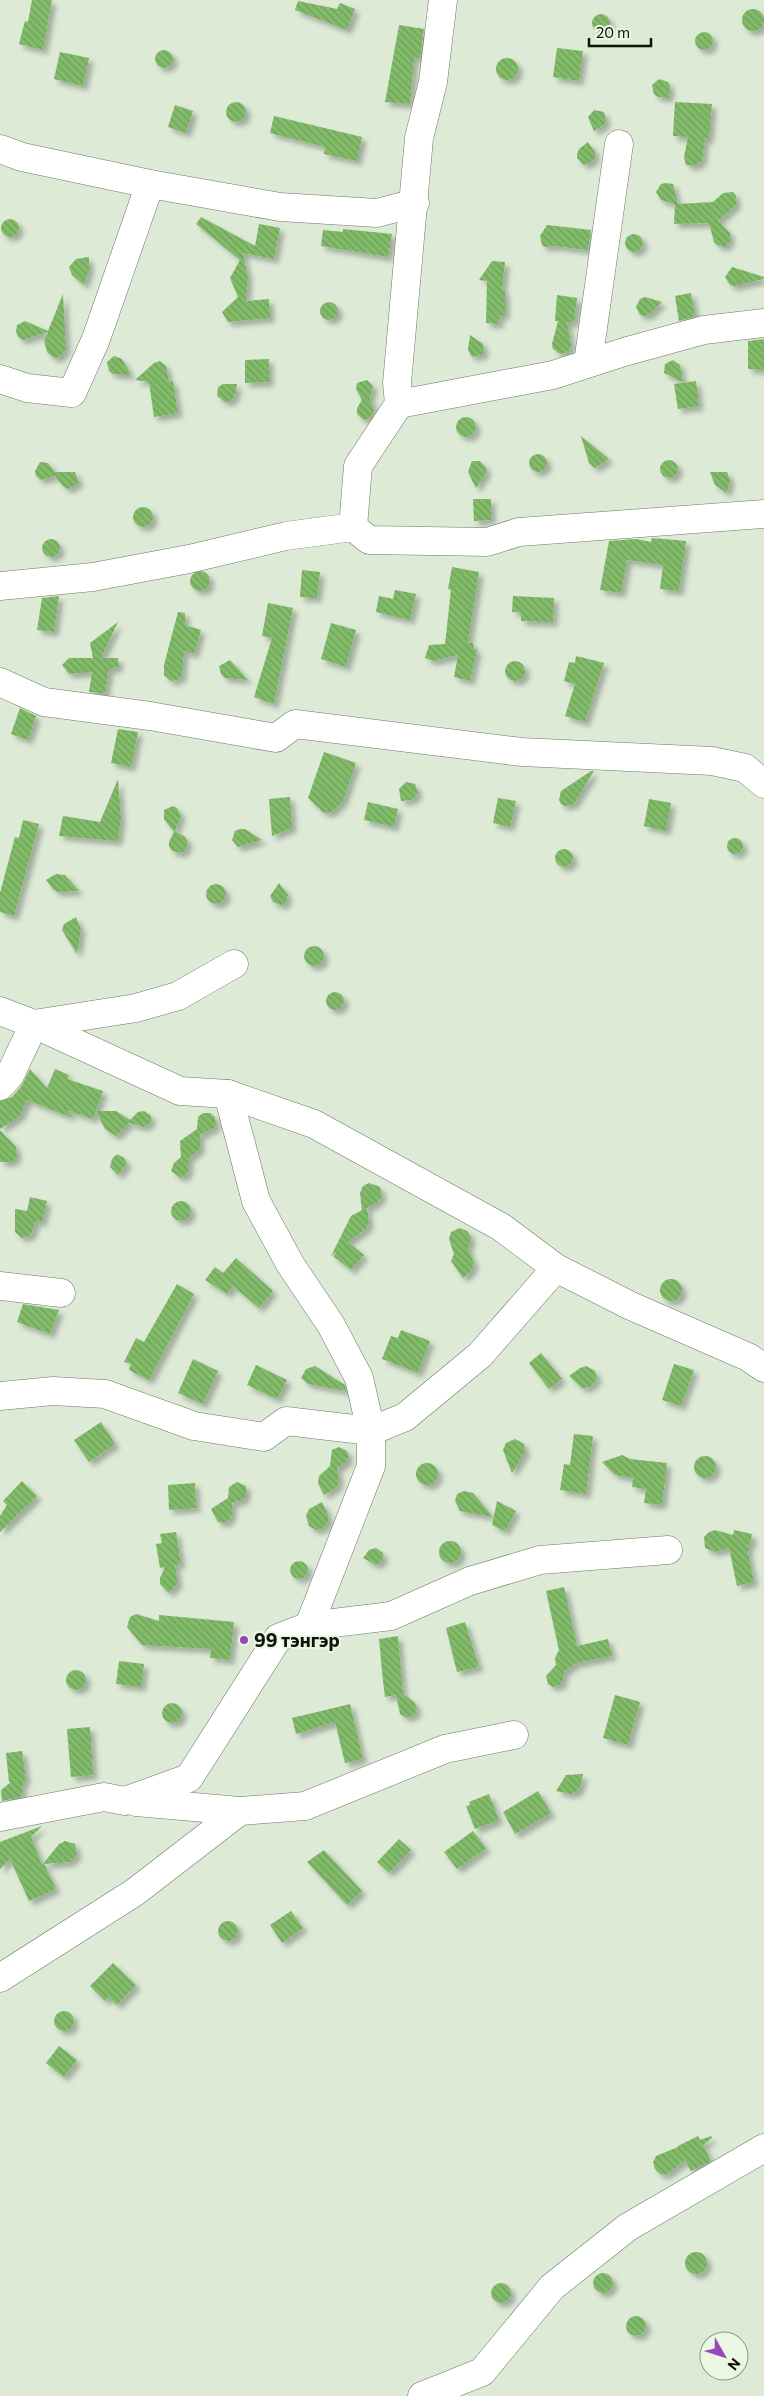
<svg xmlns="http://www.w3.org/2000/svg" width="764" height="2396" viewBox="0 0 764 2396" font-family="Commissioner,sans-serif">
  <defs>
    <pattern id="building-back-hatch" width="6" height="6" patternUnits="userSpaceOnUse" patternTransform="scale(1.25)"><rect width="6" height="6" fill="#82bb69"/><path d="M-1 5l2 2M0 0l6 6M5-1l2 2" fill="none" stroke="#6fa05a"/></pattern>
    <filter id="shadow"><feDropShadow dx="4.5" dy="4.5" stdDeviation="2.5" flood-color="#0004"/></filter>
  </defs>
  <rect width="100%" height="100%" fill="#dcead6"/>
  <!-- building -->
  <g fill="url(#building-back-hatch)" filter="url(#shadow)">
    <polygon points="32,0 52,0 43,50 19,44 25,21 28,22"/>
    <polygon points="298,1 337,9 340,3 355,9 347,30 295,10"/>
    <circle cx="753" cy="20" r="11"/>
    <circle cx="601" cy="23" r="9"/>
    <polygon points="399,25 424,29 420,58 414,57 410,104 385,102"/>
    <circle cx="704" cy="41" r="9"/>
    <polygon points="557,48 583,51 579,81 553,77"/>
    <circle cx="164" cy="59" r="9"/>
    <polygon points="60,52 89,58 83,86 54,79"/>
    <circle cx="507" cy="69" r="11"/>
    <polygon points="659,79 668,82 670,86 669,98 658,97 654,94 652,85"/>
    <polygon points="675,102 712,104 709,139 705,138 702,161 694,166 686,165 684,157 688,137 673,136"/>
    <circle cx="236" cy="112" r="10"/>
    <polygon points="175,105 193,111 186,133 168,127"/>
    <polygon points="594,110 604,112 606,121 604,125 594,131 588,117"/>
    <polygon points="274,116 362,137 357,161 324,154 325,147 270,133"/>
    <polygon points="588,142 595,152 595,157 593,161 584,165 577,158 577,154 579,149"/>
    <polygon points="666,183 673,184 678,204 713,202 723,193 733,192 736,196 736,205 718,221 730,233 730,242 724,247 717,245 714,242 709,223 674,224 675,204 661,200 656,192 661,184"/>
    <polygon points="201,217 255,246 259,224 280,228 274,259 243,253 248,278 246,301 269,299 270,318 228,322 222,312 238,297 230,278 240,260 196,224"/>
    <circle cx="10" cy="228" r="9"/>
    <polygon points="547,225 591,230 588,250 554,246 545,247 542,245 540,236"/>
    <polygon points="343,229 392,234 388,257 321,246 323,230 343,232"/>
    <circle cx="634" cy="243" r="9"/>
    <polygon points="89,257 89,270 84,285 72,275 69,267 76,259"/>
    <polygon points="492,261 505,262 502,290 505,290 505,315 500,315 499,324 486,323 487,281 479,280"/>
    <polygon points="732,267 764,277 764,279 734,286 730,285 725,277"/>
    <polygon points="691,293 695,316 679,321 675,296"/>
    <polygon points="63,294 66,349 60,357 54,358 47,352 44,341 48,332 23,340 18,337 16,331 17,325 25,321 48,331"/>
    <polygon points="557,295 577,298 574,323 567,322 571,345 570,350 561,354 553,349 552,344 558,321 555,321"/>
    <polygon points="645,297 662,302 650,314 645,316 640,315 636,307 640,299"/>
    <circle cx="329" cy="311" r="9"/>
    <polygon points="470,335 483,344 484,354 472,357 468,350"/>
    <polygon points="764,339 764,370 748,369 748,341"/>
    <polygon points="114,356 122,359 131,375 113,374 109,371 107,362"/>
    <polygon points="269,359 269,382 245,383 245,360"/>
    <polygon points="673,360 680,365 683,382 664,373 665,364"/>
    <polygon points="160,361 166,366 169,382 173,381 178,413 154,417 149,382 135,380 154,363"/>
    <polygon points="367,380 373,386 370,398 374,411 370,418 364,420 357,414 357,408 362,400 356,389 357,383"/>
    <polygon points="696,381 699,406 678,409 674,384"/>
    <polygon points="223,384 237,384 235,396 231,401 225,402 217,396 218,387"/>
    <circle cx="466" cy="427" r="10"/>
    <polygon points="581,436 609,459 595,468 589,463"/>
    <circle cx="538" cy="463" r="9"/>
    <circle cx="669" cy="469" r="9"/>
    <polygon points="472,461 480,461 486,468 486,473 476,488 468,472"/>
    <polygon points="40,462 48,463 55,472 75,472 79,483 68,489 63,486 55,476 41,480 36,476 35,471"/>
    <polygon points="710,472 727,472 730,480 727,493 715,485"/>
    <polygon points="473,499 491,499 491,520 474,521"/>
    <circle cx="143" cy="517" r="10"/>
    <polygon points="652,538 686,541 679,591 660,589 663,565 627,560 621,593 600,590 609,541 636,539 651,542"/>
    <circle cx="51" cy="548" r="9"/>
    <polygon points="452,567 479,572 468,643 473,643 474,649 477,650 470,681 454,677 458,655 433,661 425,658 429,645 445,644 451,590 448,589"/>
    <polygon points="302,570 320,572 317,598 300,597"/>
    <circle cx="200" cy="581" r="10"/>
    <polygon points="395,590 416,594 410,620 376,612 379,596 393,599"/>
    <polygon points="59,596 54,632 37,630 42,598"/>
    <polygon points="513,596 554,598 553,622 521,621 521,612 512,612"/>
    <polygon points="268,603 293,608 274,704 254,697 272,638 262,636"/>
    <polygon points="178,612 185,613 185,625 201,630 194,654 184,651 182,676 177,680 171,681 164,675 164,665"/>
    <polygon points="118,622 101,658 118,658 119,667 109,669 105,694 89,692 92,672 69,674 62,665 69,658 93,658 90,643"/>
    <polygon points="331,623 356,630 346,667 321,659"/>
    <polygon points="576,656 604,663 585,722 565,716 575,684 564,681 569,662 575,663"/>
    <polygon points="230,660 248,680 225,678 221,674 219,666"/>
    <circle cx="515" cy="671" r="10"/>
    <polygon points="20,708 36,716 28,740 11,734"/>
    <polygon points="118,729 138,732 131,767 111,763"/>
    <polygon points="324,752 356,763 343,801 333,811 328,813 323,812 308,798"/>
    <polygon points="591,771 594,771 574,804 565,806 561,804 559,800 561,791"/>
    <polygon points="118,779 121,819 118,841 59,836 63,816 100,822"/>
    <polygon points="406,782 415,784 418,793 412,800 401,801 399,789"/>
    <polygon points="290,797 292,828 272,836 269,799"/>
    <polygon points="498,798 516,801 510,827 493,823"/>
    <polygon points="649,799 671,803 666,831 644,826"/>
    <polygon points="368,802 398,809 394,827 364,820"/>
    <polygon points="173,806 177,808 181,816 175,831 185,837 188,842 185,851 181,853 172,851 169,846 169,842 174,832 164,819 164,810"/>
    <polygon points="23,820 39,824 14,916 0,912 0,893 15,837 19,838"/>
    <polygon points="240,829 245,829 262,840 238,847 232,840 235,831"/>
    <circle cx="735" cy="846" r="8"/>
    <circle cx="564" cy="858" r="9"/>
    <polygon points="56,874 65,875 79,891 58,892 53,889 46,880"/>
    <polygon points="279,883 288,895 285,904 281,905 273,902 270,896"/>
    <circle cx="216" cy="894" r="10"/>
    <polygon points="76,917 81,930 77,954 62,930 64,924"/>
    <circle cx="314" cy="956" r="10"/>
    <circle cx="335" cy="1001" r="9"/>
    <polygon points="30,1069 47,1088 55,1069 69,1075 67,1079 103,1091 93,1119 67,1110 73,1118 27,1100 20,1116 0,1129 0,1101 12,1097 22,1085"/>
    <polygon points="96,1111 116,1111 130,1120 138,1112 144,1111 151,1116 151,1122 144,1127 129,1123 116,1136 105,1129"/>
    <polygon points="203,1113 210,1113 215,1117 216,1127 200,1135 200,1149 189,1158 188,1173 181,1178 171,1171 174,1163 181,1157 180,1141 197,1129 198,1117"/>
    <polygon points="0,1130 16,1147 17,1157 12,1162 0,1162"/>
    <polygon points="117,1154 124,1158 127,1164 118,1175 110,1167 112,1159"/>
    <polygon points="369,1183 380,1187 382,1196 378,1202 367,1208 369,1222 367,1228 348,1242 364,1255 351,1270 333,1256 337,1251 331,1256 351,1216 362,1210 360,1193 363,1186"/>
    <polygon points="30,1197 47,1201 42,1222 36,1221 31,1235 22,1238 15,1232 15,1209 27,1211"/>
    <circle cx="181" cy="1211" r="10"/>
    <polygon points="460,1228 467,1231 471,1237 468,1249 474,1263 471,1271 463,1278 451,1261 454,1254 449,1239 451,1232"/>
    <polygon points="236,1258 273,1291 259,1308 233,1286 227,1294 205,1280 215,1267 223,1273"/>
    <circle cx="671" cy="1290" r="11"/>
    <polygon points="177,1284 194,1294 149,1380 129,1370 131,1364 124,1362 136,1338 144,1342"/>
    <polygon points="23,1304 59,1310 50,1334 17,1322"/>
    <polygon points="401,1330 430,1341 418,1373 382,1359 391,1336 398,1338"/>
    <polygon points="541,1353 562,1379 549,1389 529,1363"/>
    <polygon points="193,1359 218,1371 203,1404 178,1393"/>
    <polygon points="674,1364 694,1370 681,1406 662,1400"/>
    <polygon points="256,1365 287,1380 277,1399 247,1385"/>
    <polygon points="315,1366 345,1385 346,1391 308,1384 301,1378 306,1369"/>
    <polygon points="586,1366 595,1371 597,1379 590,1387 582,1388 569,1376 580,1368"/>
    <polygon points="101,1422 115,1444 89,1462 74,1440"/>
    <polygon points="574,1434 593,1436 586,1494 560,1490 564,1464 570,1465"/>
    <polygon points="515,1439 524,1444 525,1452 512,1473 503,1450 506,1443"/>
    <polygon points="339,1447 347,1451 349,1457 346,1462 337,1468 339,1480 337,1487 324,1495 318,1483 319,1476 330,1466 332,1450"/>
    <polygon points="622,1455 630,1459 667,1463 662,1505 644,1503 646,1489 632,1487 633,1478 615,1475 602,1462"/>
    <circle cx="705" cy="1467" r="11"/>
    <circle cx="427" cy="1474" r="11"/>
    <polygon points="22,1481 37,1496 0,1532 0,1516 7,1505 3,1501"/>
    <polygon points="237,1482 246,1486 246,1496 242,1500 232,1503 232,1514 229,1520 224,1523 218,1522 211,1509 228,1498 229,1487"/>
    <polygon points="195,1483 196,1508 169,1510 168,1485"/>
    <polygon points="464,1491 473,1493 493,1517 460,1511 455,1501 457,1494"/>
    <polygon points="497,1501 516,1511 505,1531 492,1525"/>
    <polygon points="322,1502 328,1515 328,1522 322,1529 316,1530 309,1526 306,1516 309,1509"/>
    <polygon points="715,1530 733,1535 734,1530 752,1534 751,1540 755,1541 750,1542 748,1553 754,1582 737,1586 729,1548 715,1552 705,1548 704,1537 709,1532"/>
    <polygon points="176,1532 181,1564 175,1565 178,1583 169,1593 160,1584 160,1578 165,1567 160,1568 156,1544 162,1543 160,1534"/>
    <circle cx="450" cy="1552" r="11"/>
    <polygon points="376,1548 383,1553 383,1557 382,1561 376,1565 363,1558 369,1550"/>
    <circle cx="299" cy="1570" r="9"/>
    <polygon points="564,1587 577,1646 608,1639 612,1656 576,1663 564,1672 562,1684 553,1687 548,1684 546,1676 556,1665 555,1658 559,1650 546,1591"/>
    <polygon points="136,1614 159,1621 159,1615 234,1622 230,1660 210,1658 211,1649 142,1645 127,1627 130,1617"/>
    <polygon points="465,1622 479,1667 457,1672 446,1628"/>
    <polygon points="398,1636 403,1694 414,1702 417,1708 415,1714 407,1718 400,1714 396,1695 385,1697 383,1681 379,1639"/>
    <polygon points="119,1661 144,1664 141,1687 116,1684"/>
    <circle cx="76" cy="1680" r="10"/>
    <polygon points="615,1695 640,1702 628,1745 603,1738"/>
    <circle cx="172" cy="1713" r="10"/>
    <polygon points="350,1704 363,1759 345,1763 335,1722 296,1734 292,1718"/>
    <polygon points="90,1727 93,1775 71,1777 67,1729"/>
    <polygon points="22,1751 26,1780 23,1781 21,1797 2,1801 1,1790 11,1782 9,1782 6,1753"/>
    <polygon points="583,1774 580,1788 576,1792 571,1794 556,1791 566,1775"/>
    <polygon points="538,1791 551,1813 515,1834 503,1812"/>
    <polygon points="489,1794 499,1820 475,1829 466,1806 470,1805 469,1802"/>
    <polygon points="42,1826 31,1837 42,1865 59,1844 65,1841 75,1844 77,1855 70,1862 44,1864 56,1889 29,1901 10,1859 0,1869 0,1842"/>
    <polygon points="473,1831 486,1848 457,1869 444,1852"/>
    <polygon points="399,1839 411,1850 389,1873 377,1862"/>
    <polygon points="324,1850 362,1891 347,1905 307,1862"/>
    <polygon points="291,1911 303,1928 282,1943 270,1925"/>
    <circle cx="228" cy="1931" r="10"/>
    <polygon points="113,1963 136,1985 117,2005 109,1997 105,2001 90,1986"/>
    <circle cx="64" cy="2021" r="10"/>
    <polygon points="59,2046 77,2060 64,2077 46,2063"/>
    <polygon points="698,2136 700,2140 711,2136 712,2138 703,2145 711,2161 691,2171 685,2160 667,2174 660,2174 655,2169 653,2162 656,2156 678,2147 678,2146"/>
    <circle cx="696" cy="2263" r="11"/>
    <circle cx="603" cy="2283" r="10"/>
    <circle cx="501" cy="2293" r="10"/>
    <circle cx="636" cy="2326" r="10"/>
  </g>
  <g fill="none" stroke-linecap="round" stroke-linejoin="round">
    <!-- minor casing -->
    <g stroke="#6c7967" stroke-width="29">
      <g id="minor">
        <polyline points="0,149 22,157 150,184 280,207 377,213 415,203"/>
        <polyline points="588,363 619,144"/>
        <polyline points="0,379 27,388 72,393 96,339 150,184"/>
        <polyline points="399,404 553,375 624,352 704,330 764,323"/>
        <polyline points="353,527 358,466 399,404 397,383 419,138 433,82 443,0"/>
        <polyline points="0,586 93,577 189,559 286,536 353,527 369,540 487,542 519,532 764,514"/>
        <polyline points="0,682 44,702 150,716 276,738 295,724 522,752 712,761 745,768 764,784"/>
        <polyline points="0,1011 34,1024 180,1091 228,1094 314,1124 501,1227 556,1268 631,1306 748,1357 764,1368"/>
        <polyline points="0,1086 10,1075 34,1024 136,1008 178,996 234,964"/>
        <polyline points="0,1286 61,1293"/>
        <polyline points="0,1396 53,1391 105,1394 194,1426 264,1437 286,1421 371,1431 359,1378 331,1325 290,1264 256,1201 228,1094"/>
        <polyline points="309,1626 371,1466 371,1431 405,1417 480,1355 556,1268"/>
        <polyline points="136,1802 240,1811 305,1806 445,1749 514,1735"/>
        <polyline points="0,1817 104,1797 125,1801 189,1778 278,1638 309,1626 391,1616 470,1581 540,1560 668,1550"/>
        <polyline points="0,1978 135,1892 240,1811"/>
        <polyline points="422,2396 482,2372 552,2287 628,2227 764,2148"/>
      </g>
    </g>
    <!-- minor -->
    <use href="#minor" stroke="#fff" stroke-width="28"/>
  </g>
  <!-- markers -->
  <circle fill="#9846b4" stroke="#e9f7e3" stroke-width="2" cx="244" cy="1640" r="5"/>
  <g text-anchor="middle" stroke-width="4" stroke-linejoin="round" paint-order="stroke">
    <!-- poi labels -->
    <g font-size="19" font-weight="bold" fill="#0d120b" stroke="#e9f7e3" text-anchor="start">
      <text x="254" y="1647">99 тэнгэр</text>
    </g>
  </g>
  <!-- north arrow -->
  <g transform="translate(724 2356) rotate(129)"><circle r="24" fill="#e9f7e3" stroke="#919b8d"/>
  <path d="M0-4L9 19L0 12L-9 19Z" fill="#9846b4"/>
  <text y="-8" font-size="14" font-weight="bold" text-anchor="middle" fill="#0d120b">N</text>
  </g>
  <!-- scale -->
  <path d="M589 38v8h62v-8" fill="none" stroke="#0d120b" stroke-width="2.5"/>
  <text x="596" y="38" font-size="15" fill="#0d120b" stroke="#e9f7e3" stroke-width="4" paint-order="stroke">20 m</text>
</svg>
